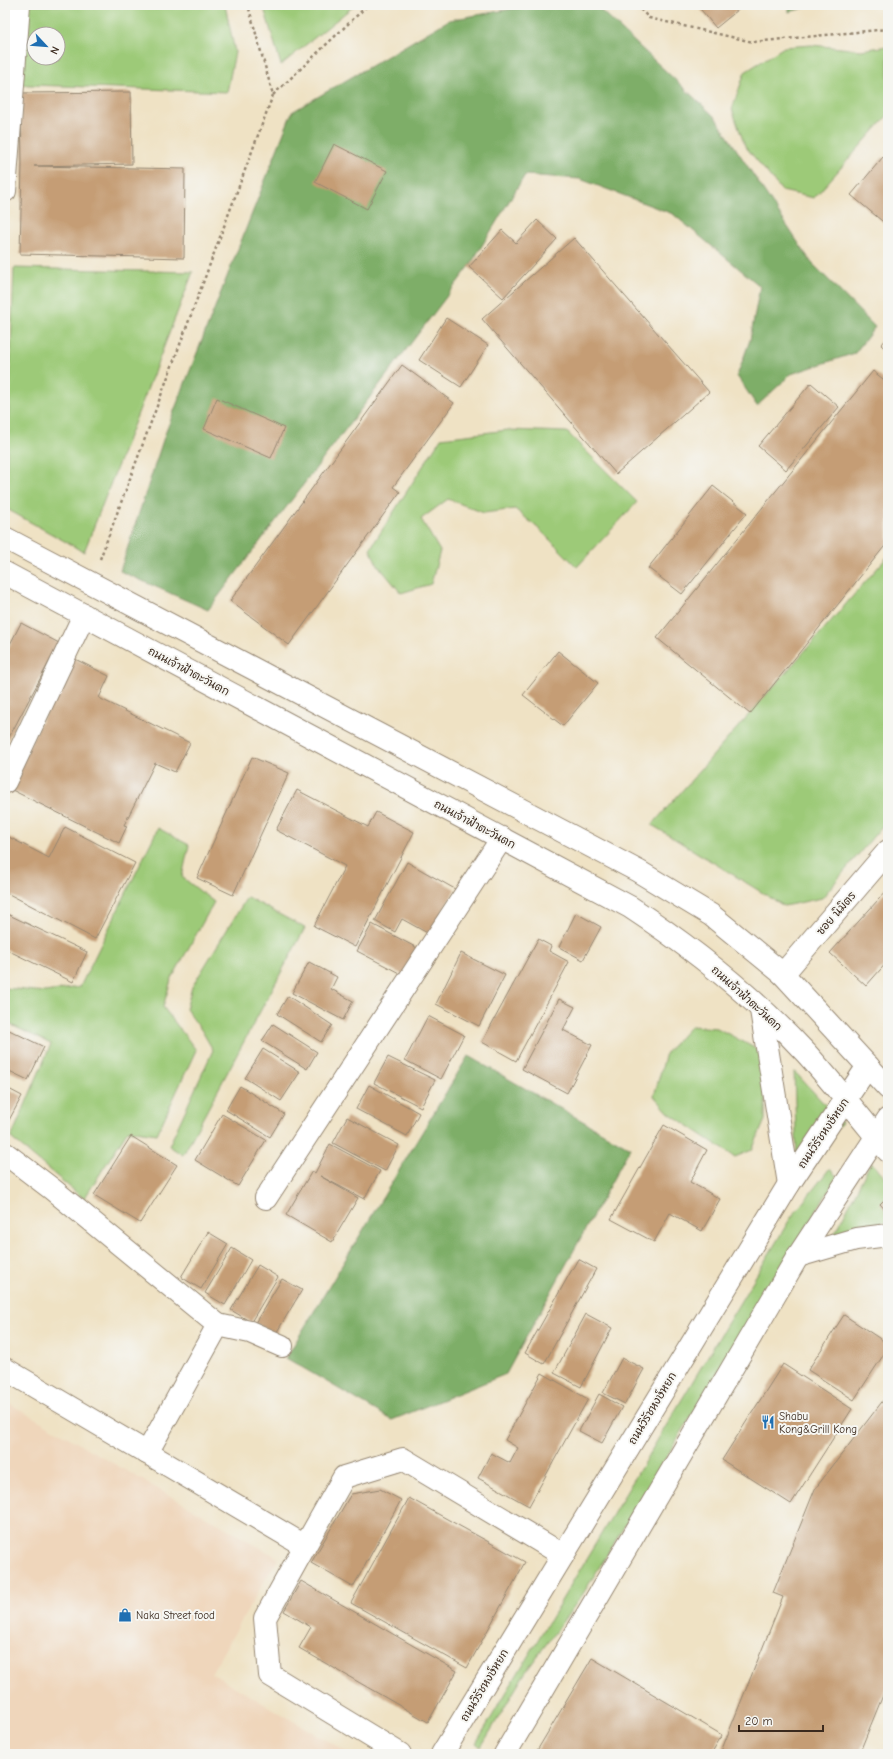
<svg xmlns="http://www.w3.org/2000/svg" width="893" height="1759" viewBox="0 0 893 1759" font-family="'Comic Neue','Playpen Sans Thai',sans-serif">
  <rect width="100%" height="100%" fill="#f6f6f2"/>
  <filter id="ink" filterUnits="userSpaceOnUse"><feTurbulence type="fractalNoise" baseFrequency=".025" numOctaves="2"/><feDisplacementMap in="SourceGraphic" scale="8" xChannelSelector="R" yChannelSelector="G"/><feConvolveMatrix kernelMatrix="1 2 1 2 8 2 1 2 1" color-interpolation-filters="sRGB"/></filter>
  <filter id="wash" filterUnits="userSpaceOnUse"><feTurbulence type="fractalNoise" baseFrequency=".012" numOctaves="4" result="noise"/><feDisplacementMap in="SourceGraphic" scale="16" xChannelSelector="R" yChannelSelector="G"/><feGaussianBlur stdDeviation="0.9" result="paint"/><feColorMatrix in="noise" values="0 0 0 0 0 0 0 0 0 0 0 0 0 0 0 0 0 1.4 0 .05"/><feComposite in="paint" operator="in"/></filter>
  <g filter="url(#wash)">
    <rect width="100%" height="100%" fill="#efe2c4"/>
    <!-- built -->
    <polygon fill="#efd6bb" points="5,1401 278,1558 211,1673 350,1754 5,1754"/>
    <!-- green -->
    <g fill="#9dca78" stroke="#6c7a4b" fill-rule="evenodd">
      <path d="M5,5H225L235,52L227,92L5,84ZM34,34H58V58H34Z"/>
      <polygon points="263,5 355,5 281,65"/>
      <polygon points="811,45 861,50 888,46 888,115 814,198 782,191 745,146 732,109 745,72 784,47"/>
      <polygon points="14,268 193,272 84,552 5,508"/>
      <polygon points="508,430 567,432 637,502 577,567 539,529 515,509 484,513 448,499 421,519 440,551 431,584 401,593 377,564 370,549 441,438"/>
      <polygon points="888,556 888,819 822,898 784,906 652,825"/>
      <polygon points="158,828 189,845 182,877 214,902 171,980 163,1007 196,1050 157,1134 128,1130 84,1199 11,1138 51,1044 5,1022 5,988 45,992 80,987"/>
      <polygon points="247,897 305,928 183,1155 169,1146 213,1050 202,1031 186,1009 192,987"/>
      <polygon points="691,1026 717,1028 766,1054 765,1120 752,1150 735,1157 669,1113 654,1096 666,1053"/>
      <polygon points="794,1071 842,1123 797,1164"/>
      <polygon points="871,1162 888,1181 888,1221 834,1235"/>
      <polygon points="830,1168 837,1177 583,1594 525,1673 481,1747 476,1743 790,1219"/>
    </g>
    <!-- forest -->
    <g fill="#7eae68" stroke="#5c6c43">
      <polygon points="534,5 595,5 715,117 811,262 875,327 855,353 791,374 757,406 737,376 750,340 760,286 673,214 580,179 525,175 469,267 208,610 120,571 165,434 292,112 449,20"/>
      <polygon points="789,5 814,5 789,12"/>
      <polygon points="468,1056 630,1148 506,1374 392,1420 286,1358"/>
    </g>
    <g id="blocks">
      <!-- building -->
      <g fill="#c59d74">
        <polygon points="697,5 744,5 716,28"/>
        <polygon points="131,92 132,164 34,166 185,169 184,258 20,254 22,165 21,93"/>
        <polygon points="334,144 387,171 367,209 315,182"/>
        <polygon points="883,157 888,162 888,226 851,195"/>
        <polygon points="537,220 557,239 503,298 469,267 502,230 516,243"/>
        <polygon points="574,238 709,392 616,474 482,319"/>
        <polygon points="446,318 488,345 461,387 419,360"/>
        <polygon points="888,337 888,351 881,345"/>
        <polygon points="402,365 454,403 393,487 400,492 289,645 230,601"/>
        <polygon points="873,371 888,383 888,542 750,714 657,638"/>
        <polygon points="811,383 839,407 786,470 758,446"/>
        <polygon points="217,398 284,428 271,458 204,429"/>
        <polygon points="713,486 747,513 682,594 648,568"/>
        <polygon points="21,623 59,643 5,745 5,654"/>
        <polygon points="558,651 598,683 563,726 523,695"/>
        <polygon points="73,658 109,676 99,698 190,743 175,772 155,763 124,825 127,826 119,843 8,788"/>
        <polygon points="252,757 289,773 233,895 197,878"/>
        <polygon points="297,790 368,827 376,812 414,832 355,947 314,926 345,866 276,830"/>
        <polygon points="65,827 135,863 95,939 5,892 5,835 49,858"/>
        <polygon points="407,862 455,889 431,935 402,919 395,932 375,921"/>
        <polygon points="888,889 888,961 866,986 830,953"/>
        <polygon points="5,913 87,952 73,982 5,949"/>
        <polygon points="576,913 601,927 583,960 559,947"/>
        <polygon points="372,924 419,949 405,976 357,951"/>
        <polygon points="538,939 551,946 549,951 569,962 516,1061 482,1042"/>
        <polygon points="461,953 505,975 479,1026 436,1004"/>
        <polygon points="309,962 337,977 331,989 353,1001 343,1020 292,993"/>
        <polygon points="288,996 332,1025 321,1042 277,1014"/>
        <polygon points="559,999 575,1007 563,1030 592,1045 567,1093 522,1069"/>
        <polygon points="428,1016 464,1035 441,1079 405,1060"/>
        <polygon points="273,1024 317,1052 307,1069 262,1041"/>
        <polygon points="5,1028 44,1047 28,1080 5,1069"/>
        <polygon points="263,1049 300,1072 281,1101 245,1078"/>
        <polygon points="388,1057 435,1080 421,1107 374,1083"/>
        <polygon points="369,1085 419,1113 407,1136 356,1109"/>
        <polygon points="240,1086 284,1114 270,1137 226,1110"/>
        <polygon points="5,1087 22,1096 8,1122 5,1121"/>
        <polygon points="222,1114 266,1140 238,1186 195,1160"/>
        <polygon points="347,1117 399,1145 385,1171 333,1143"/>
        <polygon points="664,1125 707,1150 690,1182 720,1199 702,1231 670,1213 654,1242 611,1219"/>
        <polygon points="131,1136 177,1165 140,1223 94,1195"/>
        <polygon points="330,1144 380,1171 364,1199 320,1176 358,1198 332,1242 286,1215 312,1171 315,1173"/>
        <polygon points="888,1196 888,1213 880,1204"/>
        <polygon points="208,1232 228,1244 201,1289 181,1277"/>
        <polygon points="232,1248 251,1260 225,1305 205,1293"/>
        <polygon points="578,1259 596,1269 544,1364 525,1353"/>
        <polygon points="258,1265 278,1277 251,1322 231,1310"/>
        <polygon points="282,1279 302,1290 275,1335 255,1323"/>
        <polygon points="586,1314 612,1328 581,1387 554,1373"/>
        <polygon points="844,1315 888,1344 888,1348 854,1400 808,1370"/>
        <polygon points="622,1358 644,1369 625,1404 603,1393"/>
        <polygon points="783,1364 852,1409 791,1504 722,1460"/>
        <polygon points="542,1373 588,1399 529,1506 478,1478 491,1453 510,1463 518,1448 505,1440"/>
        <polygon points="599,1394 622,1407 602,1443 579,1431"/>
        <polygon points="888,1394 888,1683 859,1754 720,1754 783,1597 773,1593 815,1489"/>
        <polygon points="380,1489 401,1500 353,1587 311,1563 351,1494"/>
        <polygon points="409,1498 525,1562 467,1668 351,1603"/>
        <polygon points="301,1581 457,1671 428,1722 299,1648 311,1627 284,1611"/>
        <polygon points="592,1658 722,1735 711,1754 535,1754"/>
      </g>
    </g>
  </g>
  <g filter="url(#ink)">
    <use href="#blocks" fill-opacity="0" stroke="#958671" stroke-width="1"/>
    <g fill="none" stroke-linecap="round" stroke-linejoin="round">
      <!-- minor casing -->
      <g stroke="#958671" stroke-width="24">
        <g id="minor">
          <polyline points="5,191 19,5"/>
          <polyline points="5,782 84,615"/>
          <polyline points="783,974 888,851"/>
          <polyline points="6,1154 52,1189 218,1325"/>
          <polyline points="266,1198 502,838"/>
          <polyline points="5,1369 305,1546 344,1477 403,1459 563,1555"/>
          <polyline points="147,1453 218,1325 250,1332 282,1346"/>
          <polyline points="305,1546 265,1618 270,1675 400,1754"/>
        </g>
      </g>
      <!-- major casing -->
      <g stroke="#958671" stroke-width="24">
        <g id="major">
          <polyline points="5,538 638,871 711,915 783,974 888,1088"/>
          <path d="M5,573L630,907C694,949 754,997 806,1053C834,1084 861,1118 888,1151"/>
          <polyline points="761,1010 789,1184"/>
          <polyline points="798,1256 856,1239 888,1235"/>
          <polyline points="442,1754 789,1184 868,1066"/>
          <polyline points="505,1754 798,1256 888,1119"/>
        </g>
      </g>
      <!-- path -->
      <g stroke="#958671" stroke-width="2.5" stroke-dasharray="3 3" stroke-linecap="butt">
        <polyline points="636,5 649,18 753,42 888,29"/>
        <polyline points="273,95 368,5"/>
        <polyline points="100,559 273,95 248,5"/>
      </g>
      <!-- minor -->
      <use href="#minor" stroke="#fff" stroke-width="22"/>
      <!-- major -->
      <use href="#major" stroke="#fff" stroke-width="22"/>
    </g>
  </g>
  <!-- icons -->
  <defs>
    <g id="restaurant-bare" transform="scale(1.08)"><path d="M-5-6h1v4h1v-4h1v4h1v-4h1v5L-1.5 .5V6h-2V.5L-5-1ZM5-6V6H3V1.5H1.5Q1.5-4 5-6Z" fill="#1f6fb2" stroke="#f6f6f2" stroke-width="2.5" paint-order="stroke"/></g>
    <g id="shop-bare" transform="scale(1.08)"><path d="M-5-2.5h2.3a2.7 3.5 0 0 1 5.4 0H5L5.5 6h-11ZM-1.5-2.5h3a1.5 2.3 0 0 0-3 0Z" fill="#1f6fb2" stroke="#f6f6f2" stroke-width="2.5" paint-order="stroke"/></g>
  </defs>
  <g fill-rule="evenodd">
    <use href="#restaurant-bare" x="768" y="1422"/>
    <use href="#shop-bare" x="125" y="1615"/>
  </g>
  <g text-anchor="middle" stroke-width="4" stroke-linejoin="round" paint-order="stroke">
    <!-- street labels -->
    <g font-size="11" fill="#3b2a1e" stroke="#f6f6f2">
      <text transform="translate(189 671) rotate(28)" y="4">ถนนเจ้าฟ้าตะวันตก</text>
      <text transform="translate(475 824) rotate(28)" y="4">ถนนเจ้าฟ้าตะวันตก</text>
      <text transform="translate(836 913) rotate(-49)" y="4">ซอย นิมิตร</text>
      <text transform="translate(747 998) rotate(42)" y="4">ถนนเจ้าฟ้าตะวันตก</text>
      <text transform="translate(823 1133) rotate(-56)" y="4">ถนนวิรัชหงษ์หยก</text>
      <text transform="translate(652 1408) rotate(-59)" y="4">ถนนวิรัชหงษ์หยก</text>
      <text transform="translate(484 1685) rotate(-59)" y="4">ถนนวิรัชหงษ์หยก</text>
    </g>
    <!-- poi labels -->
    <g font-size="11" fill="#3b2a1e" stroke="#f6f6f2" text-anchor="start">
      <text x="779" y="1420">Shabu<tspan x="779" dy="13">Kong&amp;Grill Kong</tspan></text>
      <text x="136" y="1619">Naka Street food</text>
    </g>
  </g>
  <!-- margin -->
  <rect width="893" height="1759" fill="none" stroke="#f6f6f2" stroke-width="20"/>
  <!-- north arrow -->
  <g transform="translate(46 46) rotate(116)"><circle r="19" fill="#f6f6f2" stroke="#aba49d"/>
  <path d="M0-3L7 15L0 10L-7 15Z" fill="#1f6fb2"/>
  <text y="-6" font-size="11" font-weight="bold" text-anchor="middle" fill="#3b2a1e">N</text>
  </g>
  <!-- scale -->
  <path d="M739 1725v6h84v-6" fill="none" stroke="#3b2a1e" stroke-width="2"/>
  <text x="745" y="1725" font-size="12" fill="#3b2a1e" stroke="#f6f6f2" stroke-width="3" paint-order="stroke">20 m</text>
</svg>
